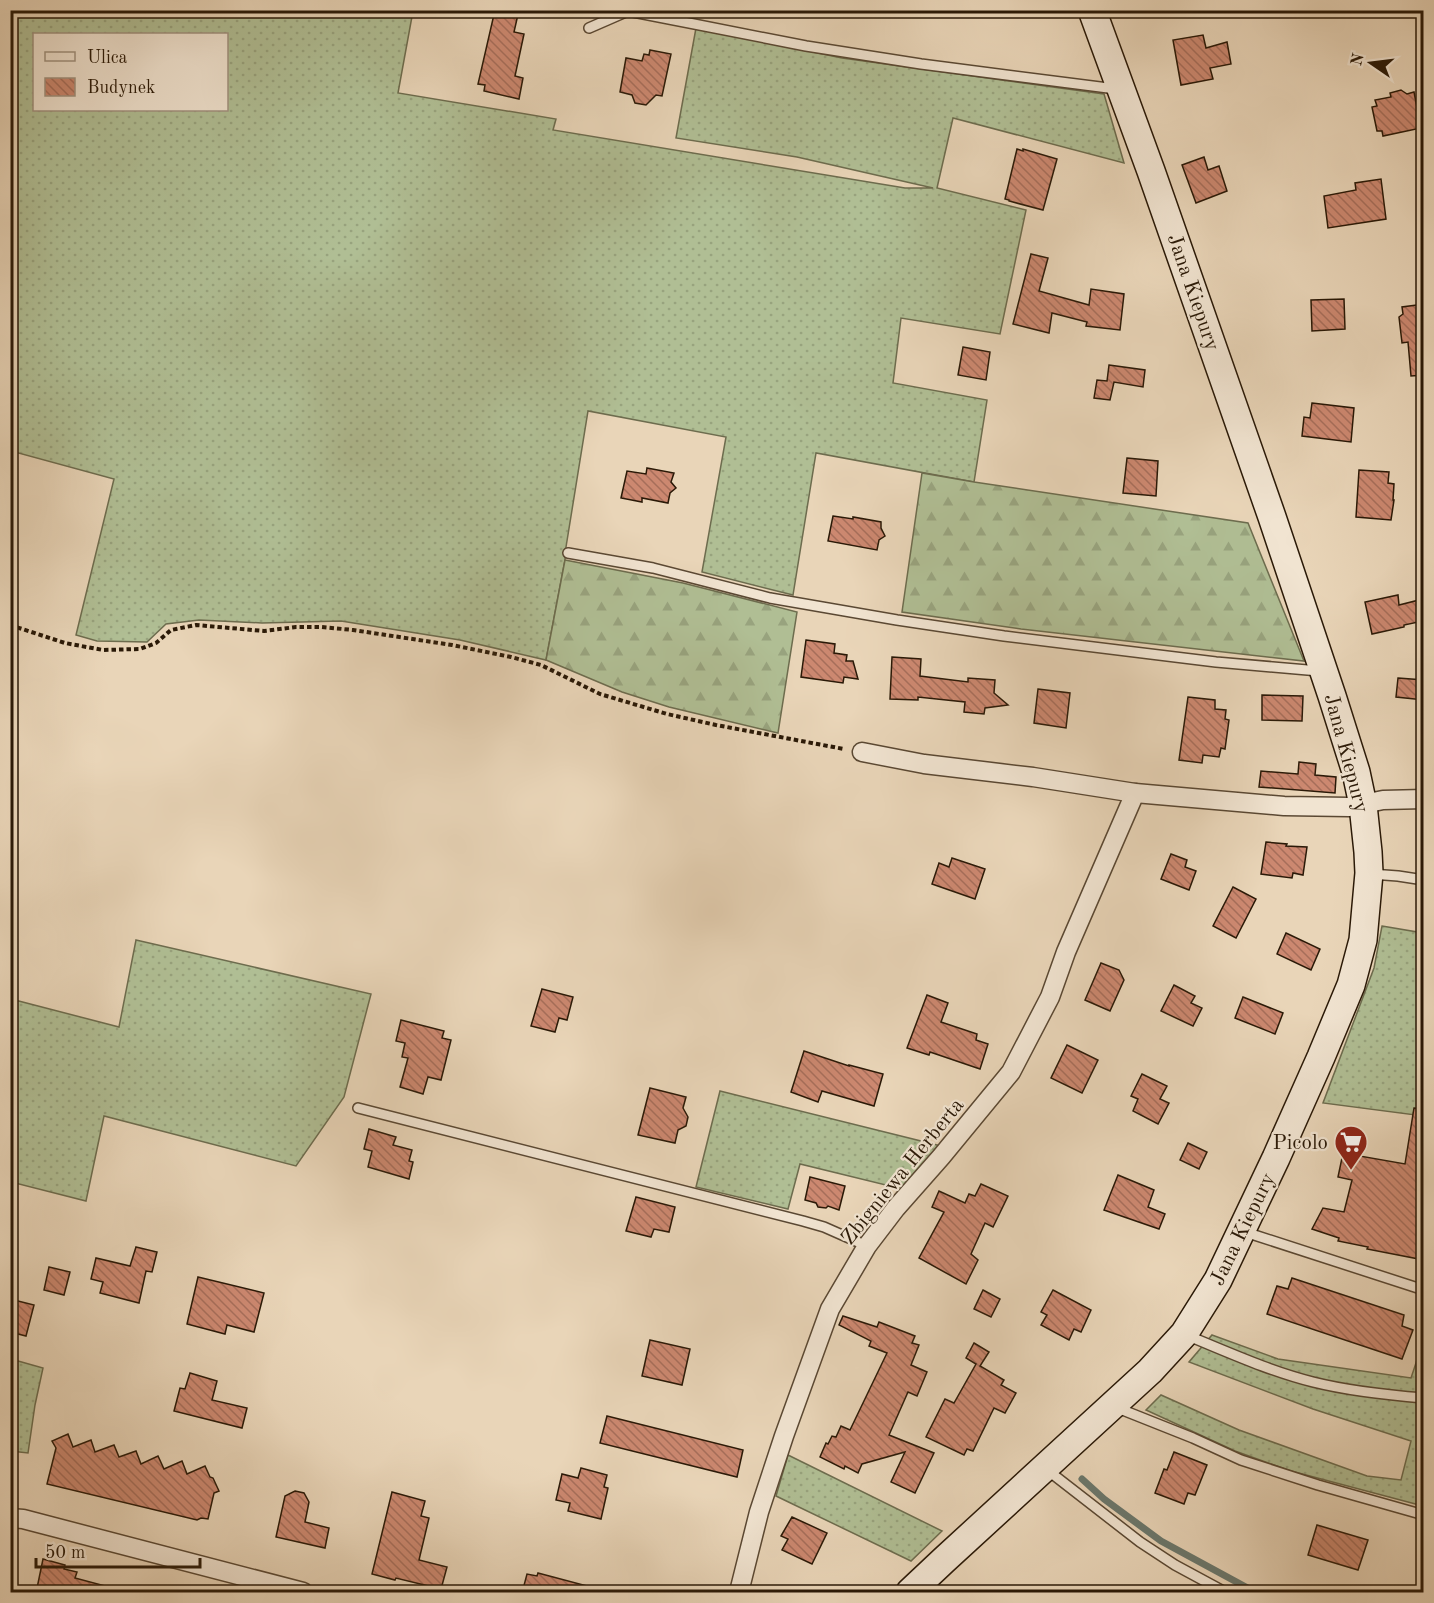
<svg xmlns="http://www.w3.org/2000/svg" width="1434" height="1603" viewBox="0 0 1434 1603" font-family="'Old Standard TT',serif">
  <defs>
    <pattern id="grass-dots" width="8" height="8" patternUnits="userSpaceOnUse" patternTransform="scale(1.5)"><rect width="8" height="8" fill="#b0be94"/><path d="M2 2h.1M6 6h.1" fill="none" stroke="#98a37e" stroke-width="1.8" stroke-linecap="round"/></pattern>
    <pattern id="forest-firs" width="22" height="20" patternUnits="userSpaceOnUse" patternTransform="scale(1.5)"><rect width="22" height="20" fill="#b0be94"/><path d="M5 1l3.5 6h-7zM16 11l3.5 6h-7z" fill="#98a37e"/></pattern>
    <pattern id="building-back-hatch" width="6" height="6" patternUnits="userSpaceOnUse" patternTransform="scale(1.5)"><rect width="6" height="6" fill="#cc8870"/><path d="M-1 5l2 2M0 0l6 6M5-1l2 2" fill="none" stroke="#a66e5a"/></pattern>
  </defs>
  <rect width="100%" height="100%" fill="#e9d5b8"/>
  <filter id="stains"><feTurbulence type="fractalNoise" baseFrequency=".00333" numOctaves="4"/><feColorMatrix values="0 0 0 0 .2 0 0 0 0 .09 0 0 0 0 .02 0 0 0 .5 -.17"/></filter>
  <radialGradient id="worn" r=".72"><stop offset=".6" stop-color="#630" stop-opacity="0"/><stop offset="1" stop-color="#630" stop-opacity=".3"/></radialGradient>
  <!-- grass -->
  <g fill="url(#grass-dots)" stroke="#6d6c4e" stroke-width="1.5" fill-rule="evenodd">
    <path d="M10,11H413L398,93L556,119L553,130L905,188H933L797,157L676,138L696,28L842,58L1104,94L1124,163L953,118L937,188L1026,210L1000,334L901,318L893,383L987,400L974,482L816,453L793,595L702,572L726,437L588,411L566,547L565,560L546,660L460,640L341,621L262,623L199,620L166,624L147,642L97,641L76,635L114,479L11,451ZM34,34H226V110H34Z"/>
    <polygon points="1382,926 1423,933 1423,1116 1323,1103 1374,968"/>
    <polygon points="136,940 371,994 344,1097 296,1166 104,1116 86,1201 11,1182 11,999 119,1027"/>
    <polygon points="720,1091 941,1146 902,1189 800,1164 788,1209 696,1187"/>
    <polygon points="1212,1335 1278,1359 1411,1378 1423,1342 1423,1506 1291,1471 1235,1451 1146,1410 1161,1395 1239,1430 1367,1476 1401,1480 1411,1441 1313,1409 1189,1362"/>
    <polygon points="11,1359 43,1368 35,1405 28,1453 11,1451"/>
    <polygon points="788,1455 942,1531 911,1561 776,1496"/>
  </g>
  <!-- forest -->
  <g fill="url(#forest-firs)" stroke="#6d6c4e" stroke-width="1.5">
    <polygon points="922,473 974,482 1248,523 1304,661 1021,629 902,612"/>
    <polygon points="565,560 683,583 797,612 778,733 669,707 622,692 546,660"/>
  </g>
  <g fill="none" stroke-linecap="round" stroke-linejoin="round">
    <!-- stream -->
    <polyline stroke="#6b786d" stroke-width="7" points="1082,1479 1104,1499 1161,1541 1255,1592"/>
  </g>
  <!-- building -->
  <g fill="url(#building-back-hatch)" stroke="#2a1907" stroke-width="1.5">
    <polygon points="495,10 519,10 514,32 524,34 515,76 523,78 519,99 484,91 485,85 478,84"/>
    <polygon points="1203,35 1206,48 1227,42 1231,64 1210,68 1213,79 1181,85 1173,40"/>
    <polygon points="650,50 671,54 662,96 656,95 646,105 635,103 632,95 620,92 626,58 642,61 644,54 649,55"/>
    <polygon points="1401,90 1407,94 1414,92 1421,128 1383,136 1382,131 1377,131 1372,107 1377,106 1375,100 1391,97 1390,93"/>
    <polygon points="1017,149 1023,151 1023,149 1057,159 1043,210 1009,201 1009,200 1005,199"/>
    <polygon points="1204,157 1208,170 1219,166 1227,191 1196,203 1182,165"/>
    <polygon points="1381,179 1386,219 1328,228 1324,196 1356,190 1355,183"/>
    <polygon points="1031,254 1048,258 1039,291 1089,305 1091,289 1124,294 1120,330 1086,326 1087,322 1052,313 1049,333 1013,324"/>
    <polygon points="1344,299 1345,329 1312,331 1311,300"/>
    <polygon points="1424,304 1424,375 1411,376 1408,342 1402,343 1399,317 1403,314 1402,307"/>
    <polygon points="963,347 990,352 986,380 958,375"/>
    <polygon points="1109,365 1145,370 1143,387 1114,382 1110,400 1094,398 1097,380 1107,381"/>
    <polygon points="1312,403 1354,408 1351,442 1302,436 1304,417 1310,418"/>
    <polygon points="1127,458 1158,461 1156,496 1123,493"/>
    <polygon points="647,468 674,473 671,482 676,488 670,493 668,503 642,498 642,502 621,498 627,471 646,474"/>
    <polygon points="1359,470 1389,472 1388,483 1394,484 1393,500 1394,500 1391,520 1356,517"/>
    <polygon points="833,516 853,519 853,517 881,522 881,528 885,536 879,540 877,550 828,541"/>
    <polygon points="1398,595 1399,605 1419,600 1423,621 1404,625 1404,627 1372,634 1365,602"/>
    <polygon points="806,640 835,644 834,653 847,655 846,661 853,661 858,679 844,677 843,683 801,677"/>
    <polygon points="892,657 921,659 920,676 968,682 968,678 995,680 994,693 1008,705 985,708 984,714 964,712 965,702 918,697 918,700 890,699"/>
    <polygon points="1398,678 1424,680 1424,700 1396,697"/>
    <polygon points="1038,689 1070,693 1066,728 1034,723"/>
    <polygon points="1262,695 1303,696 1302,721 1262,720"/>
    <polygon points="1188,697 1215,700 1215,709 1226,710 1225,719 1229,720 1225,749 1221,748 1219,757 1203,755 1202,763 1179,760"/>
    <polygon points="1299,762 1316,764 1315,775 1336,777 1335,793 1259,787 1261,771 1298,774"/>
    <polygon points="1266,842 1287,844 1286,846 1307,847 1303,875 1293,873 1292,878 1261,874"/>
    <polygon points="1171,854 1187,860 1185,867 1196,871 1189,890 1161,879"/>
    <polygon points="952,858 985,869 975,899 932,884 939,863 949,867"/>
    <polygon points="1233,887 1256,899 1236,938 1213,926"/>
    <polygon points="1286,933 1320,949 1311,970 1277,954"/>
    <polygon points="1101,963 1119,970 1124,980 1110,1011 1085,1000"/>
    <polygon points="1174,985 1195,996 1191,1003 1202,1008 1193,1026 1161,1011"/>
    <polygon points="542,989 573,997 567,1020 559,1018 555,1032 531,1026"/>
    <polygon points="927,995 948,1003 941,1022 977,1034 976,1040 988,1044 980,1069 930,1052 929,1055 907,1048"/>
    <polygon points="1243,997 1283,1013 1275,1034 1235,1018"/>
    <polygon points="401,1020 444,1031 442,1038 451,1040 441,1080 428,1077 423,1094 400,1087 408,1058 402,1057 405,1043 396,1041"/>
    <polygon points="1067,1045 1098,1060 1082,1093 1051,1078"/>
    <polygon points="804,1051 849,1066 849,1065 883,1074 874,1106 822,1091 818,1102 791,1092"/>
    <polygon points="1142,1074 1167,1086 1160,1099 1169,1103 1158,1124 1133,1111 1138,1099 1131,1096"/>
    <polygon points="650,1088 686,1097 683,1108 688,1117 686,1126 678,1130 675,1143 638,1135"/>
    <polygon points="1414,1108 1424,1109 1424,1260 1367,1249 1368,1247 1338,1241 1339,1238 1312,1229 1323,1208 1344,1212 1352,1180 1338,1177 1343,1153 1405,1164"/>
    <polygon points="369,1129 396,1137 393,1145 412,1150 409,1161 413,1162 409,1179 368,1167 372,1151 364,1149"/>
    <polygon points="1188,1143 1207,1152 1199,1169 1180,1160"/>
    <polygon points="1118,1175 1154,1190 1148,1207 1165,1214 1159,1229 1104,1210"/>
    <polygon points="810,1177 845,1186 839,1210 828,1206 826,1208 818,1207 816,1203 805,1200"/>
    <polygon points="981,1184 1008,1196 993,1227 985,1223 971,1254 978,1260 966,1284 919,1258 944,1212 932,1207 939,1191 965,1203 969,1194 975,1196"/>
    <polygon points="636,1197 675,1207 669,1232 654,1229 651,1237 626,1231"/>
    <polygon points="136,1247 157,1252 152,1272 146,1271 139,1303 100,1293 103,1282 91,1279 96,1258 130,1266"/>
    <polygon points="49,1267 70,1272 64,1295 44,1290"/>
    <polygon points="198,1277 264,1293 254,1332 227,1325 225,1334 187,1324"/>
    <polygon points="1292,1278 1404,1315 1402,1326 1413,1330 1402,1359 1267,1314 1277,1286 1288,1289"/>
    <polygon points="983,1290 1000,1299 991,1317 974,1309"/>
    <polygon points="1053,1290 1091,1310 1081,1332 1074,1329 1069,1340 1041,1325 1047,1315 1041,1312"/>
    <polygon points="10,1299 34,1305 26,1336 10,1332"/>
    <polygon points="843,1316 877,1327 879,1322 915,1336 912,1343 919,1345 911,1365 927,1372 917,1396 908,1392 889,1435 934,1453 915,1493 891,1482 905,1452 862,1464 858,1473 845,1466 844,1469 820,1457 826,1443 828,1444 832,1436 836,1437 841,1426 850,1430 887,1353 869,1346 871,1341 839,1325"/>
    <polygon points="650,1340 690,1349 682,1385 642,1376"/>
    <polygon points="974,1343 989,1352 980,1366 1004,1380 1001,1385 1016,1393 1005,1413 994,1408 973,1451 967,1449 964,1455 926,1437 945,1399 954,1403 976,1364 966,1358"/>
    <polygon points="190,1373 217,1381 212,1400 247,1408 242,1428 174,1411 180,1388 185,1389"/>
    <polygon points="607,1416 743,1450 737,1477 600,1443"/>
    <polygon points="68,1434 73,1447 91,1440 95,1452 114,1445 119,1457 136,1451 141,1464 158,1456 164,1469 182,1461 187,1474 205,1466 210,1477 213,1478 219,1491 214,1493 208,1519 201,1518 197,1520 47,1484 56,1448 52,1441"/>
    <polygon points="1174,1452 1207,1465 1195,1495 1188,1493 1184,1504 1155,1493 1164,1469 1167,1470"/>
    <polygon points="581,1468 607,1475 604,1487 608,1488 601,1519 568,1511 570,1503 556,1500 562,1474 578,1478"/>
    <polygon points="295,1491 304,1493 309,1502 305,1522 329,1528 325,1548 276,1537 285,1496"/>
    <polygon points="392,1492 425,1501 421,1516 429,1518 419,1560 447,1567 441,1589 396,1578 395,1580 372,1574"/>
    <polygon points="792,1517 827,1533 812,1564 782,1550 788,1539 781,1536"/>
    <polygon points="1317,1525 1368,1540 1358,1570 1308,1555"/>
    <polygon points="43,1559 65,1565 64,1569 77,1572 75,1578 109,1587 108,1593 36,1593"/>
    <polygon points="538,1573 591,1587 591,1593 522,1593 527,1574 537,1576"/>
  </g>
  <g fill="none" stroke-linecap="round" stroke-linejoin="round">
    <!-- lane casing -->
    <g stroke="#5a4833" stroke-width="12">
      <g id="lane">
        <polyline points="589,28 628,11 806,46 921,64 1116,89"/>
        <polyline points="568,553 653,568 770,598 897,620 1004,636 1216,662 1319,671"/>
        <polyline points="1371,874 1398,876 1424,880"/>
        <polyline points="358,1108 803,1221 824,1227 867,1246"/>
        <polyline points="1245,1232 1424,1290"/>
        <path d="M1186,1335C1228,1352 1269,1371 1313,1382C1349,1391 1386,1395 1424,1398"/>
        <polyline points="1115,1407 1193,1438 1241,1460 1318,1485 1424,1515"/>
        <polyline points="1046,1469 1140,1542 1175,1565 1225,1592"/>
      </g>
    </g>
    <!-- street casing -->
    <g stroke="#5a4833" stroke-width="21">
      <g id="street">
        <polyline points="862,752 924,764 1033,777 1135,793 1284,806 1349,807 1383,800 1424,799"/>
        <polyline points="10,1518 23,1519 303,1592"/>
        <polyline points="739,1592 759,1512 784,1436 830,1309 867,1246 896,1208 941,1157 1011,1072 1050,997 1066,952 1135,793"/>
      </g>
    </g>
    <!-- secondary casing -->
    <g stroke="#2a1907" stroke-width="30">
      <polyline id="secondary" points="910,1592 944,1560 1150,1371 1184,1334 1218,1280 1276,1158 1321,1057 1351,985 1363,940 1369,873 1368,852 1363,805 1356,772 1332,696 1272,517 1151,171 1092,10"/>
    </g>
    <!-- path -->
    <polyline stroke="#2a1907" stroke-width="4" stroke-dasharray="4.5 3" stroke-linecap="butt" points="10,625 65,643 103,650 140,649 156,643 171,630 196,625 264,631 296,627 322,627 353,630 452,645 511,657 541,665 600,694 667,714 716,725 844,749"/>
    <!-- lane -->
    <use href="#lane" stroke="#f1e4d1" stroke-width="9"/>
    <!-- street -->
    <use href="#street" stroke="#f1e4d1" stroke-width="18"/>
    <!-- secondary -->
    <use href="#secondary" stroke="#f1e4d1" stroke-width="27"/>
  </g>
  <!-- icons -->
  <defs>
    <g id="supermarket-pin" transform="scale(1.725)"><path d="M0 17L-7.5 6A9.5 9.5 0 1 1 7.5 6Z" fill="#8f2418" stroke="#f1e4d1"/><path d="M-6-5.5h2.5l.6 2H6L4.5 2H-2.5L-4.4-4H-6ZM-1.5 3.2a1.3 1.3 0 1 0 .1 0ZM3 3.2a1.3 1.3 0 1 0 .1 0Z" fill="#fff"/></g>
  </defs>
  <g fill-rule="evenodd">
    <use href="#supermarket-pin" x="1351" y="1142"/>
  </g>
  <g text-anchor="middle" stroke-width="4.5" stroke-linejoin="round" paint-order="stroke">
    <!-- street labels -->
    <g font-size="21" fill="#2a1907" stroke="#f1e4d1">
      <text transform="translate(1194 292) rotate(71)" y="7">Jana Kiepury</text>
      <text transform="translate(1347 753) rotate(75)" y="7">Jana Kiepury</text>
      <text transform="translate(902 1171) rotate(-51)" y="7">Zbigniewa Herberta</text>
      <text transform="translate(1242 1229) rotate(-64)" y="7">Jana Kiepury</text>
    </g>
    <!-- poi labels -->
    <g font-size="21" fill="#2a1907" stroke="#f1e4d1" text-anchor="end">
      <text x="1328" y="1149">Picolo</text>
    </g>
  </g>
  <!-- margin -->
  <rect width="1434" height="1603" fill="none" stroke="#e9d5b8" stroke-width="36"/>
  <rect x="12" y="12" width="1410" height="1579" fill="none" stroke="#2a1907" stroke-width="3"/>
  <rect x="18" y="18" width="1398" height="1567" fill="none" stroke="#2a1907" stroke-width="1.5"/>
  <!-- legend -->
  <rect x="33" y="33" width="195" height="78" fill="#f1e4d1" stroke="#a19380" stroke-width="1.5"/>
  <rect x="45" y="52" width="30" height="9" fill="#f1e4d1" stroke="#a19380" stroke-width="1.5"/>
  <text x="87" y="63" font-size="18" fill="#2a1907">Ulica</text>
  <rect x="45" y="78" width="30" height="18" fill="url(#building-back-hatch)" stroke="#a19380" stroke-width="1.5"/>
  <text x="87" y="93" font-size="18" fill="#2a1907">Budynek</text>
  <!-- north arrow -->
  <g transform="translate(1371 63) rotate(284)" stroke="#f1e4d1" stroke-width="4.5" paint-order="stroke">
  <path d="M0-4.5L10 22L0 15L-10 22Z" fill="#2a1907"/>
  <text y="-9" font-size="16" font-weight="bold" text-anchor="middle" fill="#2a1907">N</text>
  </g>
  <!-- scale -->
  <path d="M36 1558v9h164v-9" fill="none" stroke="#2a1907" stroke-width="3"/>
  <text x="45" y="1558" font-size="18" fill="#2a1907" stroke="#f1e4d1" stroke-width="4.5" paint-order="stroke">50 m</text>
  <rect width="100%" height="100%" filter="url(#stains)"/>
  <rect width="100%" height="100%" fill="url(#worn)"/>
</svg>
